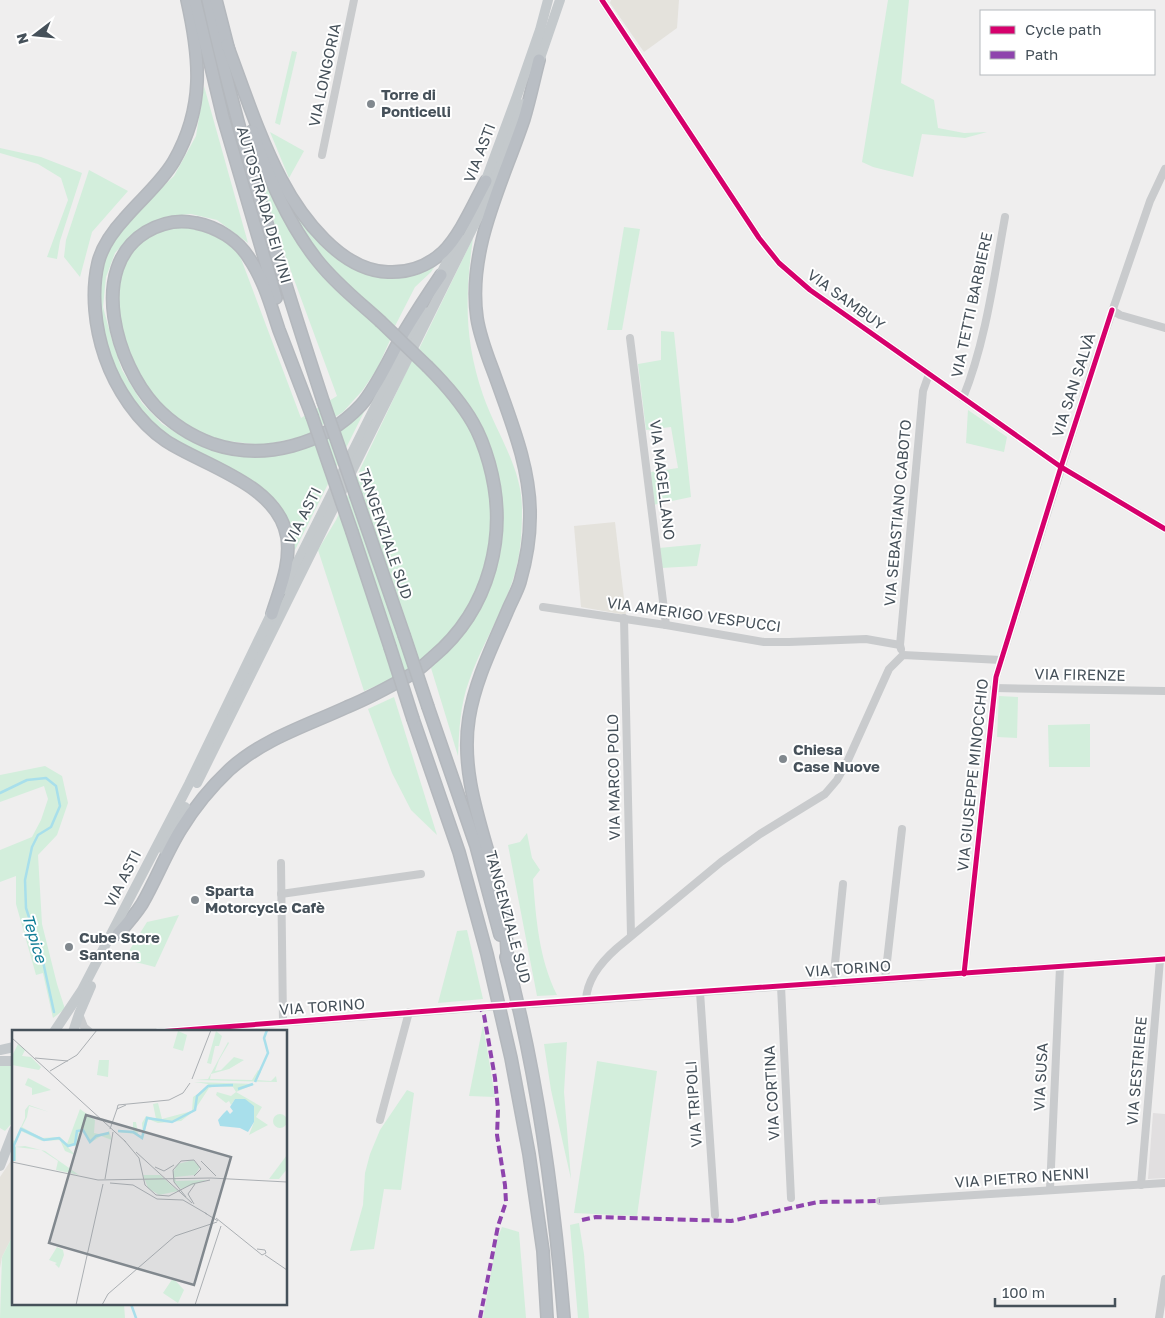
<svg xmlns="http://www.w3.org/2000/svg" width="1165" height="1318" viewBox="0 0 1165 1318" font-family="'Golos Text',sans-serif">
  <rect width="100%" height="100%" fill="#efeeee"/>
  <!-- commercial -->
  <g fill="#e4e2dc">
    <polygon points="611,0 679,0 677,28 644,52 610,3"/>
    <polygon points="615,522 626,615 581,607 574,526"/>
    <polygon points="14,1156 14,1233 2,1257 0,1268 0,1177"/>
  </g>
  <!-- education -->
  <polygon fill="#e1dfe0" points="1153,1113 1165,1114 1165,1178 1148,1179"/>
  <!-- green -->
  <g fill="#d3eedc">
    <polygon points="888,0 909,0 901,83 934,100 938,128 964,133 987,132 965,138 922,134 913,177 873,167 862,162"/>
    <polygon points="292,51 297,52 280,125 275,123"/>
    <polygon points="204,86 248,243 217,220 191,214 171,216 151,223 129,237 115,253 106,277 103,307 112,340 122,370 142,403 162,424 190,441 221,452 286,452 367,406 295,550 291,528 278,502 257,485 161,431 138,408 115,370 105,341 99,313 98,290 102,268 112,242 126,222 174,176 196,136"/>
    <polygon points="270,132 304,151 289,178"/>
    <polygon points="250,139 264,178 285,219 391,338 377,369 362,391 343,412 305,436 263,445 218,440 186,426 158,404 138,375 124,341 118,308 117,284 126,257 143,241 159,230 182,226 201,230 227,242 240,256 301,418 337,396 278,236"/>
    <polygon points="0,148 41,157 82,173 60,241 57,259 47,257 68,200 61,178 38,164 0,153"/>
    <path d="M265,157L319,238L382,276L440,258L431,272L415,287L395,326C359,296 324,267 299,226C286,205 276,180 265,157Z"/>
    <polygon points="89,170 128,191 92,232 80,277 64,257 66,240"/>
    <polygon points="624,227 640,229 622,330 607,330"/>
    <path d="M473,238C465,295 464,340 483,395C496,433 522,467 522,509C522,531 521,552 515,573C504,611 482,644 469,681C460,705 459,731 458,756L431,668L462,635L479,609L497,562L501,526L473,414L450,380L419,349Z"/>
    <polygon points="661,331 674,332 691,497 653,505 651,472 678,468 671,427 646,430 638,364 661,360"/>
    <path d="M412,360C429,375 452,396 464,416C511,496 499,594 427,656C409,672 386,682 364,691L318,550L336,520Z"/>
    <polygon points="968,410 1007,437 1004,452 966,443"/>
    <polygon points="701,544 697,566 661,568 659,548"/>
    <polygon points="999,696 1018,697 1017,738 997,737"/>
    <polygon points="394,697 437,835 411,810 392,773 368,709"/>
    <polygon points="1090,724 1090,767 1049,767 1048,725"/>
    <polygon points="45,766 62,776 68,803 57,835 38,855 42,924 57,984 65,1009 53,1018 43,973 36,975 16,904 16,876 0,882 0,850 32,837 41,820 48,799 44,786 0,802 0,775"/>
    <path d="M527,833L532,858L540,870L533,879C536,919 539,959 557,995L537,996L512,866L508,845L520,842Z"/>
    <polygon points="179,915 155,967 124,959 147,922"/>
    <polygon points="467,930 483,999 438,1003 457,931"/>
    <polygon points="483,1025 495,1097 469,1096"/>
    <polygon points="567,1042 564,1092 571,1179 551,1090 544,1044"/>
    <polygon points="597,1061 657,1071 637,1216 574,1213"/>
    <polygon points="14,1065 14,1116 12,1123 5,1131 0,1128 0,1066"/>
    <polygon points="407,1090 414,1093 401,1190 384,1189 374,1249 350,1251 363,1205 365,1173 370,1154 380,1130"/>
    <polygon points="579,1223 584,1254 589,1318 578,1318 570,1225"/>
    <polygon points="502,1227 519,1232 526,1318 483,1318 497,1239"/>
    <polygon points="14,1233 14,1304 124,1304 125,1318 0,1318 2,1257"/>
  </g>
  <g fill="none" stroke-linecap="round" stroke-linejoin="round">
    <!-- stream -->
    <g stroke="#a8dfeb" stroke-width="2.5">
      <polyline points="0,793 27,780 46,778 56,786 60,806 51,827 38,835 32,847 25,880 26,908 42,957 54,1012"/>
      <polyline points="131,1304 136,1318"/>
    </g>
    <!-- minor-tunnel -->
    <polyline stroke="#cdcfd0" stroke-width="8" stroke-dasharray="8 4" stroke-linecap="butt" points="487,1007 532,1004"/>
    <!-- highway casing -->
    <g stroke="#b4b8bd" stroke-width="14">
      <g id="highway">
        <path d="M187,0C200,58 205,107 174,161C161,183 141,199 125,218C113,231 102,246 98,263C91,293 95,328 105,357C116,389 138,422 166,441C204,466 278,484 287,537C291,564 280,588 272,614"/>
        <polyline points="195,0 223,117 276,298"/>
        <path d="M208,0C238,136 280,269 323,401"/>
        <polyline points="216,0 229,51"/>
        <path d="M227,45C244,90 259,137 281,179C301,217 341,271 388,272C408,273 428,266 443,252C460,236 475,201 486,181"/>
        <path d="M252,131C269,177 287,222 317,260C335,283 359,302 380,321"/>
        <path d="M312,416C301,388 290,359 279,330C271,306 264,280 249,258C238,240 217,227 196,223C178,219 161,223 146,232C87,268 117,365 155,406C171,423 191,436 213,444C264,461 324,445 361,405C377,387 391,355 403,334C415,314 428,294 441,275"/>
        <polyline points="356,496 404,635"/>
        <polyline points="352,532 390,647"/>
        <polyline points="428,707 476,846 500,935"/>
        <polyline points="413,719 459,852 487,954 511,1058 529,1154 543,1251 547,1318"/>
        <path d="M118,934C126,925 135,915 142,904C156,880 166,853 181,829C194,808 211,787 229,770C263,739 306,726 347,707C369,698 391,686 412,674C419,670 426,663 433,657C490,609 509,534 489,463C485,449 480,435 473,423C461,402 445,384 428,367"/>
        <path d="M506,957C538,1075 554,1197 564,1318"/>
        <path d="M508,963C506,947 507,931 504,916C493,850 458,786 469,718C475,681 492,647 507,612C511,602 517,592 520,582C526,561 530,539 530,517C531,469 511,421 495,376C488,357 480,338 477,318C467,249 503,182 524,119C530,99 534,79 539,60"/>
      </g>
    </g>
    <!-- minor -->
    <g stroke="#c9cbcd" stroke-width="8">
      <polyline points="602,0 759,238 779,263 810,290 1061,467 1165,529"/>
      <polyline points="322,155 354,0"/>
      <polyline points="1112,310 1120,315 1165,328"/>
      <polyline points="630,338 666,625"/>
      <path d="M963,398C986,341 994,277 1005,217"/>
      <polyline points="543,607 666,625 764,642 789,642 866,639 900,645"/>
      <polyline points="624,618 631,935"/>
      <polyline points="901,649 900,645 923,391 929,374"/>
      <polyline points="994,688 1165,691"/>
      <polyline points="281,863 283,1022"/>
      <polyline points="281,894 421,874"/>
      <polyline points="964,974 996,677 1091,373 1150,201 1165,169"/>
      <polyline points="885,979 902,829"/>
      <polyline points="833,983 843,884"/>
      <polyline points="781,986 791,1198"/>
      <polyline points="700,992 715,1215"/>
      <path d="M586,1000C587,979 601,962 617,948L721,862L760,834L825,794L837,780L848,760L889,669L903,655L1001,660"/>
      <polyline points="532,1004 1165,959"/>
      <polyline points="79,1014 84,1027 90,1032"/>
      <polyline points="158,1032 487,1007"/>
      <polyline points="380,1120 409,1012"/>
      <polyline points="1141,1185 1160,960"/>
      <polyline points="1050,1189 1060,967"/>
      <polyline points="880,1201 1165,1183"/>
      <polyline points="1159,1318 1165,1279"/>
    </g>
    <!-- major -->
    <g stroke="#c4c9cc" stroke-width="10">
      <polyline points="537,67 560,0"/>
      <polyline points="483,188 517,96 540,30 548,0"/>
      <polyline points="437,282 459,237"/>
      <polyline points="284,589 423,311"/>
      <polyline points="197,783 479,215 500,168 523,104"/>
      <polyline points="163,849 185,807"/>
      <polyline points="54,1032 82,990 189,784 275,606"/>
      <polyline points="73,1032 79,1014 91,986"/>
      <polyline points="0,1050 14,1047"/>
      <polyline points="0,1061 14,1061"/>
      <polyline points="0,1166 14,1130"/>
    </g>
    <!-- highway -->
    <use href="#highway" stroke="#b9bec4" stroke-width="11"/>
    <!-- highway-bridge casing -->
    <g stroke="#b4b8bd" stroke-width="14" stroke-linecap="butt">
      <g id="highway-bridge">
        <polyline points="380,321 428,367"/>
        <polyline points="323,401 356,496"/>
        <polyline points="312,416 352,532"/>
        <polyline points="404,635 428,707"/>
        <polyline points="390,647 413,719"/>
      </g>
    </g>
    <!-- highway-bridge -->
    <use href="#highway-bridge" stroke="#b9bec4" stroke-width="11"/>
    <!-- quiet -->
    <g stroke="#8e44ad" stroke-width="4" stroke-dasharray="8 4" stroke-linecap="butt">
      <polyline points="582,1220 596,1217 731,1221 818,1202 880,1201"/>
      <polyline points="480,1318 498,1226 506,1202 505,1185 497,1135 498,1110 495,1078 484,1015 480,1007"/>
    </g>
    <!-- cycleway casing -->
    <g stroke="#fff" stroke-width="8">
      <g id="cycleway">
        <polyline points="602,0 759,238 779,263 810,290 1061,467 1165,529"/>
        <polyline points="964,974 996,677 1061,467 1112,310"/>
        <polyline points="158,1032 480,1007 1165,959"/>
      </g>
    </g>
    <!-- cycleway -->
    <use href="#cycleway" stroke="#d6006c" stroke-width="5"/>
  </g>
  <!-- markers -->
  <g fill="#81888e" stroke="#fff" stroke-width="2">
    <circle cx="371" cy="104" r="5"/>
    <circle cx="783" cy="759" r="5"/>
    <circle cx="195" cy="900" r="5"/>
    <circle cx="69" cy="947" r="5"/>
  </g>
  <g text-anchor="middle" stroke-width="4" stroke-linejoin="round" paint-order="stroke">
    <!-- street labels -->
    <g font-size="15" fill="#46515a" stroke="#fff">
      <text transform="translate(325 75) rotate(-78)" y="5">VIA LONGORIA</text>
      <text transform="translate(480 153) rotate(-69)" y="5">VIA ASTI</text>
      <text transform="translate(264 205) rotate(74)" y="5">AUTOSTRADA DEI VINI</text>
      <text transform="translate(846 300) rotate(36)" y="5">VIA SAMBUY</text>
      <text transform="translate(972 305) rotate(-78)" y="5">VIA TETTI BARBIERE</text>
      <text transform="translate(1074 385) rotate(-72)" y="5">VIA SAN SALVÀ</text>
      <text transform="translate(662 480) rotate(83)" y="5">VIA MAGELLANO</text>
      <text transform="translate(898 513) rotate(-85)" y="5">VIA SEBASTIANO CABOTO</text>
      <text transform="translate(303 516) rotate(-63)" y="5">VIA ASTI</text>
      <text transform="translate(385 534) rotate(71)" y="5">TANGENZIALE SUD</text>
      <text transform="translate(694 615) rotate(8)" y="5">VIA AMERIGO VESPUCCI</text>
      <text transform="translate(1080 675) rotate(1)" y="5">VIA FIRENZE</text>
      <text transform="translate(973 775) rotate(-84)" y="5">VIA GIUSEPPE MINOCCHIO</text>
      <text transform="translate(614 777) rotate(-91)" y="5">VIA MARCO POLO</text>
      <text transform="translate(123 879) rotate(-63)" y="5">VIA ASTI</text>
      <text transform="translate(508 917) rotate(75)" y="5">TANGENZIALE SUD</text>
      <text transform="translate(848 969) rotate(-4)" y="5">VIA TORINO</text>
      <text transform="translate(322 1007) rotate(-4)" y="5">VIA TORINO</text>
      <text transform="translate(1137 1071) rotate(-85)" y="5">VIA SESTRIERE</text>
      <text transform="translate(1041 1077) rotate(-87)" y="5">VIA SUSA</text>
      <text transform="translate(772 1093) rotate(-93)" y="5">VIA CORTINA</text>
      <text transform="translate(694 1104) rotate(-94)" y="5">VIA TRIPOLI</text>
      <text transform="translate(1022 1178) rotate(-4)" y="5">VIA PIETRO NENNI</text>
    </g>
    <!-- poi labels -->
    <g font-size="15" font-weight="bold" fill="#46515a" stroke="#fff" text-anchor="start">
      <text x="381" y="100">Torre di<tspan x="381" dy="17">Ponticelli</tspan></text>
      <text x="793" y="755">Chiesa<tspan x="793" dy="17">Case Nuove</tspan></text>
      <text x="205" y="896">Sparta<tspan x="205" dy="17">Motorcycle Cafè</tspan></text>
      <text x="79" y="943">Cube Store<tspan x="79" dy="17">Santena</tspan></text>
    </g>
    <!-- water labels -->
    <g font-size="16" font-style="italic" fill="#0f7c96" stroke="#fff">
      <text transform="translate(35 938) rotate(73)" y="6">Tepice</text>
    </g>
  </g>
  <!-- overview -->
  <g transform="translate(12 1030)">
    <rect width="275" height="275" fill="#efeeee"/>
    <path d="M166,1L175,5L171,21L161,18ZM204,1L210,6L207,16H203L199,34L195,33ZM216,12L217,13L207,30L203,41L209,40L222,27L232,30L217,39L199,44L198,49L240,50L246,40L249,42L244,50L259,51L264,46L265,52L183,50L196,49ZM6,14L13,20L10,26L19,27L29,37L27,40L0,35V26ZM87,30H97L96,47L85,45ZM16,48L20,50L39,60L20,65V58L13,55ZM182,52L243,54L224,62L250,77L244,87L256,95L237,105L242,92V76L223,69L219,75L217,71L214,73L204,65L205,62L219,66L224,62L221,57L203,56L197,58L182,81L169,91L146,93L136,89L131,109L123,104L106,102L121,101V92H124L126,104L131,107L130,93L134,86L144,89L141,74L146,73L150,89L180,81L181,67L197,57L196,54ZM17,75L37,82L17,76L15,87L10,97L30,108L48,107L55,114L68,79L83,90L82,103L92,105L97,101L100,110L89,106L78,113L72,101L67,102L66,116H55L63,125L53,121L48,110L30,111L9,101L2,117L13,116L33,121L67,145L44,140L46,131L29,120L4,117V131L0,130V110L3,111L13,88V80ZM261 91a7 7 0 1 1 14 0a7 7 0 1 1-14 0ZM275,125V139L267,149H257ZM181,130L188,137L183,145L163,147L164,151L195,150L169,159L162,152L161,142L166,134ZM131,145H148L166,161L147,165L136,158ZM45,217L51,220L52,225L47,238L43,234L45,233L37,230ZM161,248L172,260L166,273L151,263Z" fill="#d3eedc"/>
    <path d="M223,69H233L242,76V92L236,102L228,98L208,96L206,90L211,84L215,80L218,84L221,81L218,77Z" fill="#a8dfeb"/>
    <path fill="none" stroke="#a8dfeb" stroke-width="2.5" d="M243,52L256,23L252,8L255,0M226,59L241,54M106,101L121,102L130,108L135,88L160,92L183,80L185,66L196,56L221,55M2,131V115L9,99L32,110L47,108L56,116L63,114L65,101L71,100L78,112L84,106L97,103"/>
    <path fill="none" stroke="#abafb3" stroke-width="1" d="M0,8L114,112M23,28L56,31M38,41L65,25L85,0M180,49L199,0M114,75L105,79L106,75L157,70L171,63L178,53M98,99L105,79M112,110L127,128L133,155L144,165L157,166L180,154L198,150M124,122L180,173M189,131L204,146M0,132L86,150L199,148L275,152M143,137L152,141L162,135M93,149L101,102M98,153L121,155L145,169L171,170L195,184M174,167L162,152L161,140L169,131L182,130L189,139L182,146M182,174L176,164L183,154M193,183L206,191M204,188L250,225L254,223L253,220L245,219M253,225L275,240M64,275L91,154M90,275L96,264L163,206L205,192M183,275L209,196"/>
    <path fill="#81888e" fill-opacity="0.15" stroke="#81888e" stroke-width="2.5" d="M74,85L219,127L182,255L37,213Z"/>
    <rect width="275" height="275" fill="none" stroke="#46515a" stroke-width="2.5"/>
  </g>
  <!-- legend -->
  <rect x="980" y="10" width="175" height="65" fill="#ffffff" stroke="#b5b9bd"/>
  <rect x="990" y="26" width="25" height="8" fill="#d6006c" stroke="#b5b9bd"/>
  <text x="1025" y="35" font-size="15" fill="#46515a">Cycle path</text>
  <rect x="990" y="51" width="25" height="8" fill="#8e44ad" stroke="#b5b9bd"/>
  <text x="1025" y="60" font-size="15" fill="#46515a">Path</text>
  <!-- north arrow -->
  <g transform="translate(35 35) rotate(254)" stroke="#ffffff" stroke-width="4" paint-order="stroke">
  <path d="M0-4L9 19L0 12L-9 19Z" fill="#46515a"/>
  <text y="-8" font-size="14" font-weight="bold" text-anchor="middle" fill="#46515a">N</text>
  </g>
  <!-- scale -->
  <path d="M995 1298v8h120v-8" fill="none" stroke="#46515a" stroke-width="2.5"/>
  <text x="1002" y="1298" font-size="15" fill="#46515a" stroke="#ffffff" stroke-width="4" paint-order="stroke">100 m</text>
</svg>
